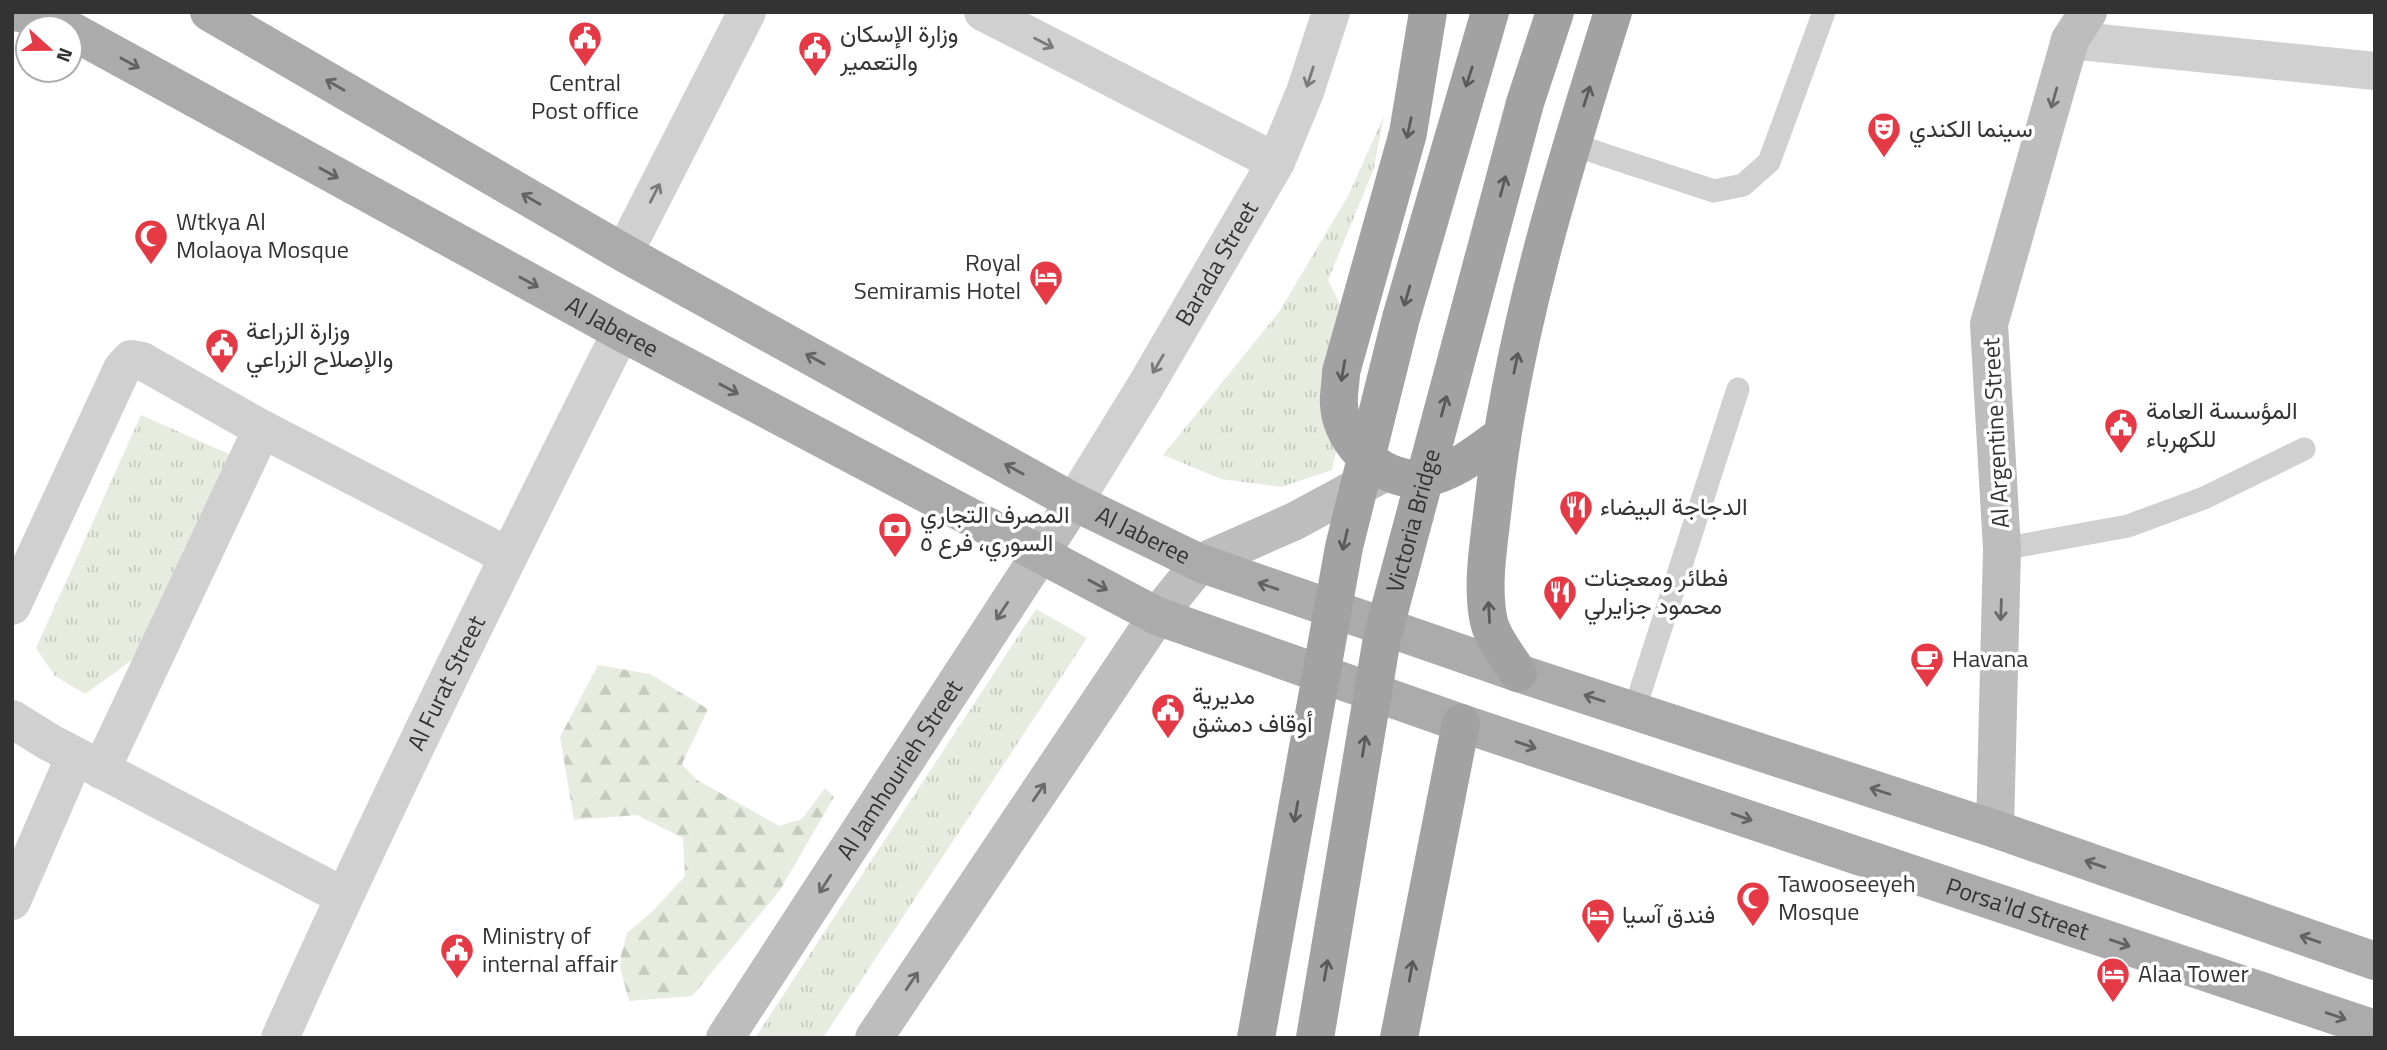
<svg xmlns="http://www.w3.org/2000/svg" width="2387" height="1050" viewBox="0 0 2387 1050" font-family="'Titillium Web',Vazirmatn,sans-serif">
  <defs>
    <pattern id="forest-firs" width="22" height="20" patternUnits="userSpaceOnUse" patternTransform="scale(1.75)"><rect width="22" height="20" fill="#e6ecdf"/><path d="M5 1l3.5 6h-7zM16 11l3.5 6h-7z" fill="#c6cbc0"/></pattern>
    <pattern id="park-tufts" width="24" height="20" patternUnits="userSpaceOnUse" patternTransform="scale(1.75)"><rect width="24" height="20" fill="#e6ecdf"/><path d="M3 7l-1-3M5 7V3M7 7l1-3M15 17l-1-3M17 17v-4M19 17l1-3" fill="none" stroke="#c6cbc0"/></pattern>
  </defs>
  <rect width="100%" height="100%" fill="#fff"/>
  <!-- forest -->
  <polygon fill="url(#forest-firs)" points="598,665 650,674 708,709 682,764 697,780 779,826 802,819 825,788 834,797 780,890 692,996 629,1001 619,963 627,933 653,911 685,876 683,838 637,815 574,820 560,737"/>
  <!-- park -->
  <g fill="url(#park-tufts)">
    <polygon points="1384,116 1373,171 1328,280 1361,347 1332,470 1281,487 1221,479 1163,455 1279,312 1348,196"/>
    <polygon points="141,415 229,454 139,655 85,694 55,676 36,648"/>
    <polygon points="1036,609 1087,638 823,1038 755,1038"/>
  </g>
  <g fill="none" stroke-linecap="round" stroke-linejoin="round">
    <!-- service -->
    <g stroke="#d0d0d0" stroke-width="23">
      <polyline points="1571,144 1714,191 1743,185 1769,162 1824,12"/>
      <polyline points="2002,549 2128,526 2204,498 2304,449"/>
      <polyline points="1634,711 1738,389"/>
    </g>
    <!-- minor -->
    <g stroke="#d0d0d0" stroke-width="38">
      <polyline points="983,12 1276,162"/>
      <polyline points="2070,40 2375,71"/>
      <polyline points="624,253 747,12"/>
      <path id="s1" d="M1074,502L1145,387L1276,162L1305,92L1331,12"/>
      <polyline points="12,606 122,369 131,359 142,361 262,429 508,556"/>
      <polyline points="12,719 49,742 343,896"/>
      <polyline points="101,770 262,429"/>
      <polyline points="12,901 75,756"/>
      <path id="s2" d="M280,1038C387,799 503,566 621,332"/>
    </g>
    <!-- secondary -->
    <g stroke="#bdbdbd" stroke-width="38">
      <polyline points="1995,829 2002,549 1989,324 2070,40 2088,12"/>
      <path id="s3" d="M725,1038L1074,502"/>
      <polyline points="874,1038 1157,616 1200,563 1295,521 1382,474"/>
    </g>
    <!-- primary -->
    <g stroke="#ababab" stroke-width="38">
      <polyline points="14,12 31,15 66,28"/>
      <path id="s4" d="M209,12L624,253L1074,502L1200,563L1518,673L1995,829L2375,961"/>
      <path id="s5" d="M70,30L621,332L1157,616L1461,723L2375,1029"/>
    </g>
    <!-- trunk -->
    <g stroke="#a2a2a2" stroke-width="38">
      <path d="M1428,12L1408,133L1341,372C1341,383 1338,394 1339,405C1341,444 1385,485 1425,478C1455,472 1477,453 1501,436"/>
      <path d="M1518,673C1509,658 1493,639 1489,622C1481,586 1489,543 1493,506C1511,338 1562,173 1613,12"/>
      <polyline points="1399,1038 1461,723"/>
    </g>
    <!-- trunk-bridge -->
    <g stroke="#a2a2a2" stroke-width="38">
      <polyline points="1256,1038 1344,547 1401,318 1490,12"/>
      <path id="s6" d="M1315,1038L1382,638L1525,103L1555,12"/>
    </g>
  </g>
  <!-- one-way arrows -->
  <defs><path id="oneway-shaft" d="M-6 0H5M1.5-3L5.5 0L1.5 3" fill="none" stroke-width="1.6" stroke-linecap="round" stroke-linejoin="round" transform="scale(1.75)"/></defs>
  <g stroke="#7a7a7a">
    <use href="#oneway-shaft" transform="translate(1044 43) rotate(27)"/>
    <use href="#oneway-shaft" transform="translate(1310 77) rotate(108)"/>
    <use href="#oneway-shaft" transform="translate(655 193) rotate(-63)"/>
    <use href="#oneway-shaft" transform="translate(1158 364) rotate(120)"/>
  </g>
  <g stroke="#636363">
    <use href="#oneway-shaft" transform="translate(130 63) rotate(29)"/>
    <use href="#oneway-shaft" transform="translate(335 85) rotate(-150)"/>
    <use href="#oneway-shaft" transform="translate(329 173) rotate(29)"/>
    <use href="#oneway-shaft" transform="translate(531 199) rotate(-150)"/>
    <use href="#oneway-shaft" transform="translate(529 282) rotate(29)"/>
    <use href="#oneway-shaft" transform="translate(815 359) rotate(-151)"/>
    <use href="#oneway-shaft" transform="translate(729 389) rotate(28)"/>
    <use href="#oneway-shaft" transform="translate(1014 469) rotate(-151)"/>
    <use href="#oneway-shaft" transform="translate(1098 585) rotate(28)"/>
    <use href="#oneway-shaft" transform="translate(1268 586) rotate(-161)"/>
    <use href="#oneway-shaft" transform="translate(1594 698) rotate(-162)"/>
    <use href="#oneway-shaft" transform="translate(1526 745) rotate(19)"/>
    <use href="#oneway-shaft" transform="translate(1880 791) rotate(-162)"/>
    <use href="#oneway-shaft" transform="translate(1742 817) rotate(19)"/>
    <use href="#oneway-shaft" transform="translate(2095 864) rotate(-161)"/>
    <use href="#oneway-shaft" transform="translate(2310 939) rotate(-161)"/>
    <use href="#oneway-shaft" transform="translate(2120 943) rotate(19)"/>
    <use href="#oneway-shaft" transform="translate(2336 1016) rotate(19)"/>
  </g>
  <g stroke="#5a5a5a">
    <use href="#oneway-shaft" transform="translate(1469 77) rotate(108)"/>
    <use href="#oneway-shaft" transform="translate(1587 96) rotate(-72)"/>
    <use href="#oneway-shaft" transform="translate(1409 128) rotate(102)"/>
    <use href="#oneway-shaft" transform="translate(1503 186) rotate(-75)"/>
    <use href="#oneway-shaft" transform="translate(1407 296) rotate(106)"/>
    <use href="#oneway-shaft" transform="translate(1516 363) rotate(-78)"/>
    <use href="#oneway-shaft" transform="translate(1343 371) rotate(100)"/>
    <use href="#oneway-shaft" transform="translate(1444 406) rotate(-75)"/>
    <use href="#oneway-shaft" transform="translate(1345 540) rotate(103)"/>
    <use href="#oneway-shaft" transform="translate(1489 612) rotate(-93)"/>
    <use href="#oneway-shaft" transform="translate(1364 746) rotate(-81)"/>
    <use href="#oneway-shaft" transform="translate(1296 812) rotate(100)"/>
    <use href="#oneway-shaft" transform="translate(1326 970) rotate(-80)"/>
    <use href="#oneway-shaft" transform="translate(1411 971) rotate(-80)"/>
  </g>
  <g stroke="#6a6a6a">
    <use href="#oneway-shaft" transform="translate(2054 98) rotate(106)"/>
    <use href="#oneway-shaft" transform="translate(2001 610) rotate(92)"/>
    <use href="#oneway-shaft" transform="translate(1002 611) rotate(123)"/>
    <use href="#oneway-shaft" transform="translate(1039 792) rotate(-56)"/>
    <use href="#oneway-shaft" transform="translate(825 884) rotate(123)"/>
    <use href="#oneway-shaft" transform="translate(912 981) rotate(-56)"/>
  </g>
  <!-- icons -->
  <defs>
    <g id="civic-pin" transform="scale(1.75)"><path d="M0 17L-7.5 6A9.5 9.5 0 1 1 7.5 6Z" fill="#e63946" stroke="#fff"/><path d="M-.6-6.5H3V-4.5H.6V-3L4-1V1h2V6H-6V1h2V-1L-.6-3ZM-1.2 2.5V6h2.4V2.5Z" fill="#fff"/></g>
    <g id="theatre-pin" transform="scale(1.75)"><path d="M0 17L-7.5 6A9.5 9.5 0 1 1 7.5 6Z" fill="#e63946" stroke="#fff"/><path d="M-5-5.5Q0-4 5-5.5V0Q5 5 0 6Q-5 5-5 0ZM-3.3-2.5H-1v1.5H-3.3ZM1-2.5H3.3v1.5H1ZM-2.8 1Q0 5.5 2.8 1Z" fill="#fff"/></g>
    <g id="mosque-pin" transform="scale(1.75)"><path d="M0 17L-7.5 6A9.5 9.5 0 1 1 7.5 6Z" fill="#e63946" stroke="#fff"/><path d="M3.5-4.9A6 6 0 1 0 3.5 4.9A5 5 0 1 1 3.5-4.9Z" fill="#fff"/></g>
    <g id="hotel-pin" transform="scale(1.75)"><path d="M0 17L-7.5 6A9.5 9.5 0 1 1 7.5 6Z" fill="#e63946" stroke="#fff"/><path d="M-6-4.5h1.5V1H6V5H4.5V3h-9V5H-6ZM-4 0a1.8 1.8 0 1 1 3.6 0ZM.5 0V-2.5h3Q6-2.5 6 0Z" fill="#fff"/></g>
    <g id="restaurant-pin" transform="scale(1.75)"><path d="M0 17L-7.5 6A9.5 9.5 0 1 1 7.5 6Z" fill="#e63946" stroke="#fff"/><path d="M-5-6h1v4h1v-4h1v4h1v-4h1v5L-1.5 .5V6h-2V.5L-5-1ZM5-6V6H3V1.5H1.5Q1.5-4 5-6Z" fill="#fff"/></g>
    <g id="bank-pin" transform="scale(1.75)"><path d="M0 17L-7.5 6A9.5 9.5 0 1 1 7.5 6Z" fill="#e63946" stroke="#fff"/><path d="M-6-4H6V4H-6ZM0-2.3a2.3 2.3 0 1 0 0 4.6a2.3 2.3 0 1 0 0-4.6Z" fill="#fff"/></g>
    <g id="cafe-pin" transform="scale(1.75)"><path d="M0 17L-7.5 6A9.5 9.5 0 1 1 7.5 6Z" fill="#e63946" stroke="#fff"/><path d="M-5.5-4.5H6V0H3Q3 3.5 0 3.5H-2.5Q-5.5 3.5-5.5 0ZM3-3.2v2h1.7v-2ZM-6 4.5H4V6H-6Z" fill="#fff"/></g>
  </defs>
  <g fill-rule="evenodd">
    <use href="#civic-pin" x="585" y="38"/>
    <use href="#civic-pin" x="815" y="48"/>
    <use href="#theatre-pin" x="1884" y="129"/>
    <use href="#mosque-pin" x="151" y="236"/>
    <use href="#hotel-pin" x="1046" y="277"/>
    <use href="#civic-pin" x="222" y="345"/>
    <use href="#civic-pin" x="2121" y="425"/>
    <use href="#restaurant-pin" x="1576" y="507"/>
    <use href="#bank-pin" x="895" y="529"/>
    <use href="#restaurant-pin" x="1560" y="592"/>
    <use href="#cafe-pin" x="1927" y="659"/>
    <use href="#civic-pin" x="1168" y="710"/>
    <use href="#mosque-pin" x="1753" y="898"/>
    <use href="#hotel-pin" x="1598" y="915"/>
    <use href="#civic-pin" x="457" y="950"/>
    <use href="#hotel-pin" x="2113" y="974"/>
  </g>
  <g text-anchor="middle" stroke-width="7" stroke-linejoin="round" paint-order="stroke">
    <!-- poi labels -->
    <g font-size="24" fill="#333" stroke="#fff" text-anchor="start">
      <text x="840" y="42">وزارة الإسكان<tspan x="840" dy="28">والتعمير</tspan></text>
      <text x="585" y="91" text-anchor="middle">Central<tspan x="585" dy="28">Post office</tspan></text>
      <text x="1909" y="137">سينما الكندي</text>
      <text x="176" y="230">Wtkya Al<tspan x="176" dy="28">Molaoya Mosque</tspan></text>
      <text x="1021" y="271" text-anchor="end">Royal<tspan x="1021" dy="28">Semiramis Hotel</tspan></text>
      <text x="246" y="339">وزارة الزراعة<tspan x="246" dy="28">والإصلاح الزراعي</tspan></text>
      <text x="2146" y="419">المؤسسة العامة<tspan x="2146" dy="28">للكهرباء</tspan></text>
      <text x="1600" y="515">الدجاجة البيضاء</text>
      <text x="920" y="523">المصرف التجاري<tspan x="920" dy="28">السوري، فرع ٥</tspan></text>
      <text x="1584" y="586">فطائر ومعجنات<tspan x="1584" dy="28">محمود جزايرلي</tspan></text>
      <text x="1952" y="667">Havana</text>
      <text x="1192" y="704">مديرية<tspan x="1192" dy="28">أوقاف دمشق</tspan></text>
      <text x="1778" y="892">Tawooseeyeh<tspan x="1778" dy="28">Mosque</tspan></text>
      <text x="1622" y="923">فندق آسيا</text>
      <text x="482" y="944">Ministry of<tspan x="482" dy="28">internal affair</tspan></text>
      <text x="2138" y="982">Alaa Tower</text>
    </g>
    <!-- street labels -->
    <g font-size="24" fill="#333" stroke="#fff">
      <text dy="8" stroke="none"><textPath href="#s1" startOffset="278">Barada Street</textPath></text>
      <text dy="8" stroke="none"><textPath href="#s5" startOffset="618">Al Jaberee</textPath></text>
      <text transform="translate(1996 433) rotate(-93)" y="8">Al Argentine Street</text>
      <text dy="8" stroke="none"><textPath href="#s6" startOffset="527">Victoria Bridge</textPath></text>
      <text dy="8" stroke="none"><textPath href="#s4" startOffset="1071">Al Jaberee</textPath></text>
      <text dy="8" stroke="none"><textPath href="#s2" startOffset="392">Al Furat Street</textPath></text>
      <text dy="8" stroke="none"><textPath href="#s3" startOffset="320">Al Jamhourieh Street</textPath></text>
      <text dy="8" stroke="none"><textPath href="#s5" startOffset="2144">Porsa'Id Street</textPath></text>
    </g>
  </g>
  <!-- border -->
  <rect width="2387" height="1050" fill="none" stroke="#333333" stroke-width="28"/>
  <!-- north arrow -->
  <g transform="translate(49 49) rotate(111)"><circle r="33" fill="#ffffff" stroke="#adadad" stroke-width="2"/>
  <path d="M0-5L12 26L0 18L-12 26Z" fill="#e63946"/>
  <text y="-10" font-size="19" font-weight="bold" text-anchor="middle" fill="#333333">N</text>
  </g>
</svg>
